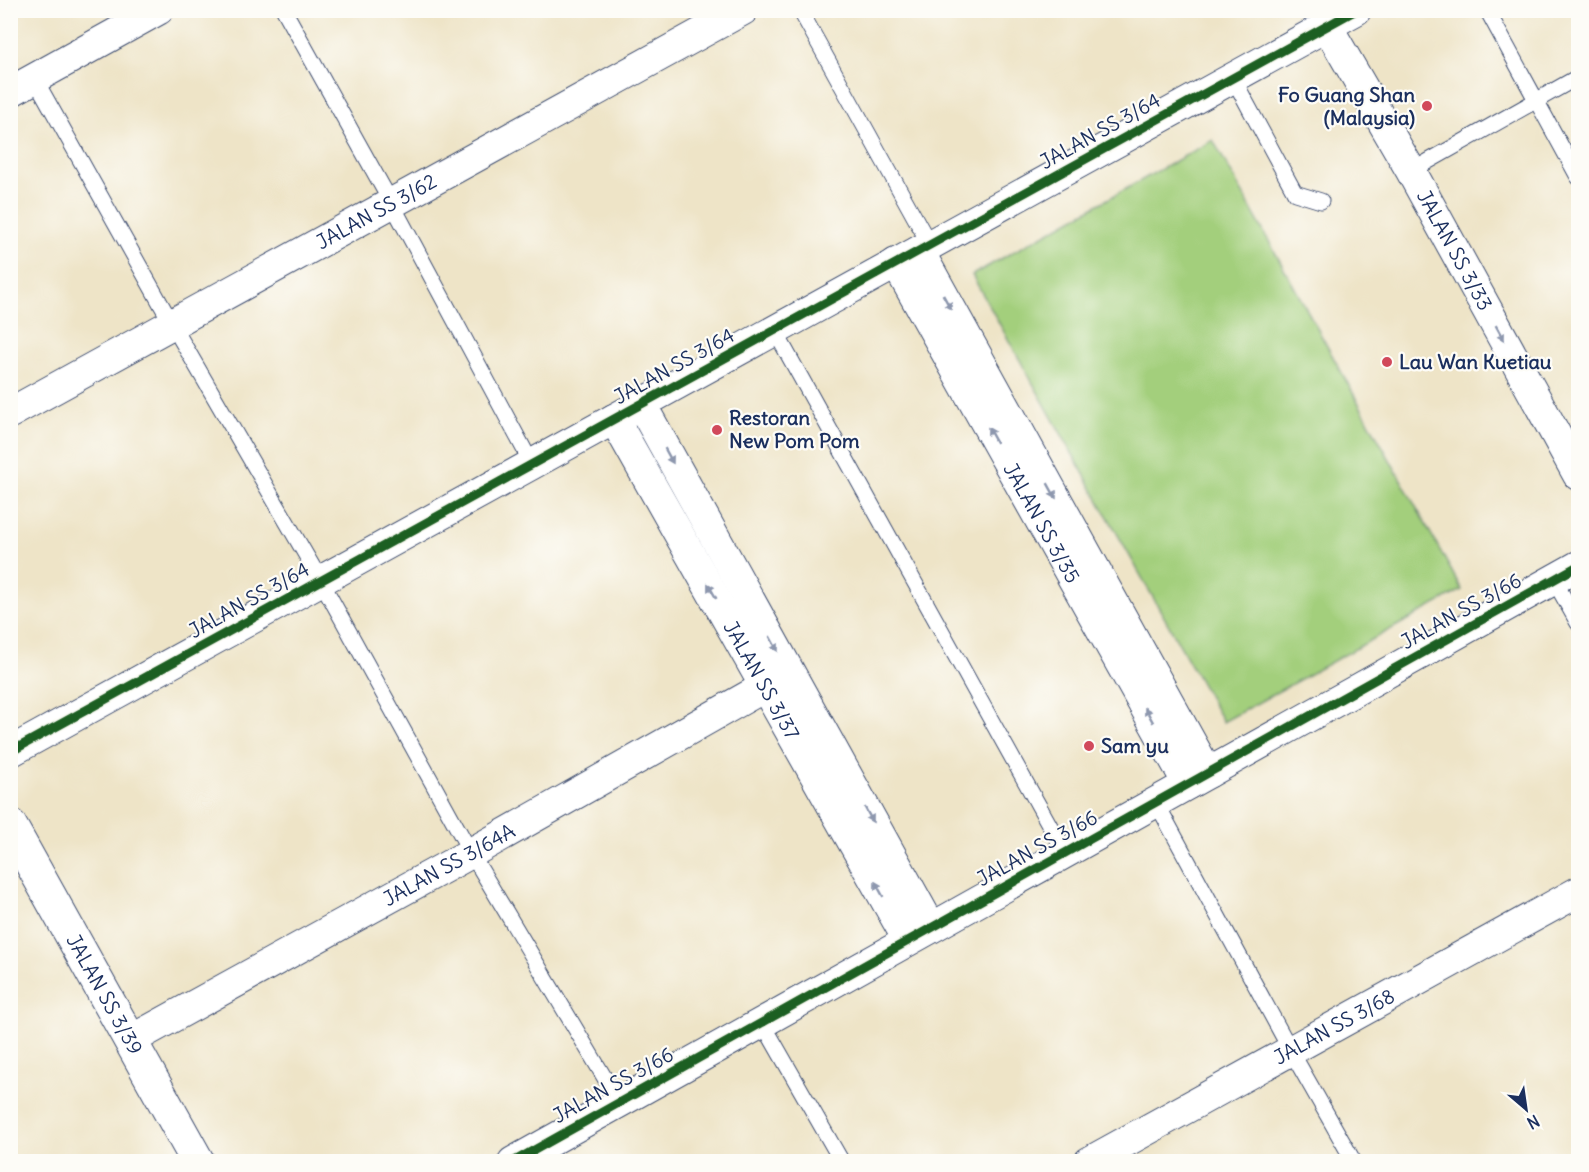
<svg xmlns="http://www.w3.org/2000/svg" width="1589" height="1172" viewBox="0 0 1589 1172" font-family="Delius,sans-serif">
  <rect width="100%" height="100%" fill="#fdfcf7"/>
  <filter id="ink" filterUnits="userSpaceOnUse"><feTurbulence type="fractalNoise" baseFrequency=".0167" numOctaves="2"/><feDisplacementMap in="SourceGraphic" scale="12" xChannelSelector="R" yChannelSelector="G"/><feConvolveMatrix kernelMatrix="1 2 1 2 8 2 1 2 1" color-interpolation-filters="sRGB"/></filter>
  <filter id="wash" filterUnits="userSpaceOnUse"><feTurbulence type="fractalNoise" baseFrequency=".008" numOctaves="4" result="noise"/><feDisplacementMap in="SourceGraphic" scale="24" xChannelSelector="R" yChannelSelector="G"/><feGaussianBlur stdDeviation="1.35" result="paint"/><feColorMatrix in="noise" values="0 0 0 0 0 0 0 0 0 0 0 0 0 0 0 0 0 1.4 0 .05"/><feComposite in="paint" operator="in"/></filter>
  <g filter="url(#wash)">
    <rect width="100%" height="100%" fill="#eee4c7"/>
    <!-- garden -->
    <polygon fill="#a3cf7b" stroke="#5f7f6c" stroke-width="1.5" points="1213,140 1462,590 1223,722 972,275"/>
  </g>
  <g filter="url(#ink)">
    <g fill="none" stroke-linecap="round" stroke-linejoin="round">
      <!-- lane casing -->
      <g stroke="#3b4a6e" stroke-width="17">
        <g id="lane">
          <polyline points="284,10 392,204 532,464"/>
          <polyline points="800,10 930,245"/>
          <polyline points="1487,10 1578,177"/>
          <polyline points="1233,78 1295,193 1321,201"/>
          <polyline points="35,79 172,324 321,581 471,853 619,1102"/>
          <polyline points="1411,171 1578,77"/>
          <polyline points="775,331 1065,853"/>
          <polyline points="1554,580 1578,623"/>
          <polyline points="1156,802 1291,1051 1354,1162"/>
          <polyline points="762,1022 842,1162"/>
        </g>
      </g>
      <!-- street casing -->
      <g stroke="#3b4a6e" stroke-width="32">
        <g id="street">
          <path id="s1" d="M1327,26L1411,171L1578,475"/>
          <polyline points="10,92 158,10"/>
          <polyline points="919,251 1208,773"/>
          <path id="s2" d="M896,263L1188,784"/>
          <polyline points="641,404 931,927"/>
          <path id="s3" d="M10,413L743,10"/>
          <path id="s4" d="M614,419L908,940"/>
          <polyline points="10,752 1356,10"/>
          <path id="s5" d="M131,1040L471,853L766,686"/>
          <polyline points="513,1162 1578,566"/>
          <path id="s6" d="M1089,1162L1578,892"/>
        </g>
      </g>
      <!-- secondary casing -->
      <g stroke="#3b4a6e" stroke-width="35">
        <g id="secondary">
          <path id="s7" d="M10,825L198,1162"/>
        </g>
      </g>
      <!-- lane -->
      <use href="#lane" stroke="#fff" stroke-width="15"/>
      <!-- street -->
      <use href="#street" stroke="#fff" stroke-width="30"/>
      <!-- secondary -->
      <use href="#secondary" stroke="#fff" stroke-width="33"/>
      <!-- cycleway casing -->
      <g stroke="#fdfcf7" stroke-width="13">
        <g id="cycleway">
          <polyline points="10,752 1356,10"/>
          <polyline points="513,1162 1578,566"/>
        </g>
      </g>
      <!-- cycleway -->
      <use href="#cycleway" stroke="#1b5e20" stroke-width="9"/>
    </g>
    <!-- one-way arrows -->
    <defs><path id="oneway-solid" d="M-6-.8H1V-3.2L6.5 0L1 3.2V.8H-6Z" transform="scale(1.5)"/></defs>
    <g fill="#8d97ae">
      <use href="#oneway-solid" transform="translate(947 302) rotate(61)"/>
      <use href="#oneway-solid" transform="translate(1500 333) rotate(61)"/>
      <use href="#oneway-solid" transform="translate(992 435) rotate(-119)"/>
      <use href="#oneway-solid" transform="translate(669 456) rotate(61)"/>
      <use href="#oneway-solid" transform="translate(1052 491) rotate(61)"/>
      <use href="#oneway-solid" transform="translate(712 591) rotate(-120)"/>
      <use href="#oneway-solid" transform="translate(774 644) rotate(61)"/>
      <use href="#oneway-solid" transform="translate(1149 715) rotate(-119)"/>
      <use href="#oneway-solid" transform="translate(869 815) rotate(61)"/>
      <use href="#oneway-solid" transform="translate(879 889) rotate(-119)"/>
    </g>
  </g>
  <!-- markers -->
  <g fill="#d1495b" stroke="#fdfcf7" stroke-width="2">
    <circle cx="1427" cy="106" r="6"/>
    <circle cx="1387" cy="362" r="6"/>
    <circle cx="717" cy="430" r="6"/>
    <circle cx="1089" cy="746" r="6"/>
  </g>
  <g text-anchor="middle" stroke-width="4.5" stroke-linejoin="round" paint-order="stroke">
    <!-- poi labels -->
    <g font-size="20" font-weight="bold" fill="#1b2f5e" stroke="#fdfcf7" text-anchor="start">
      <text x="1415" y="102" text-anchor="end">Fo Guang Shan<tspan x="1415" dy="23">(Malaysia)</tspan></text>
      <text x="1399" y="369">Lau Wan Kuetiau</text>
      <text x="729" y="425">Restoran<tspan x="729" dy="23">New Pom Pom</tspan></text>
      <text x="1101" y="753">Sam yu</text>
    </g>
    <!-- street labels -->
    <g font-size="20" fill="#1b2f5e" stroke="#fdfcf7">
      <text transform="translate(1100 131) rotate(-29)" y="7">JALAN SS 3/64</text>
      <text dy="7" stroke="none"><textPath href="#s3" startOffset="418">JALAN SS 3/62</textPath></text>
      <text dy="7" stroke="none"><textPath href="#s1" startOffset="258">JALAN SS 3/33</textPath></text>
      <text transform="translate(674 366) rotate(-29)" y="7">JALAN SS 3/64</text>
      <text dy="7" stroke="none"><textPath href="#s2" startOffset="298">JALAN SS 3/35</textPath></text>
      <text transform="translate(249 600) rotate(-29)" y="7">JALAN SS 3/64</text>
      <text transform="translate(1461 611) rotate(-29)" y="7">JALAN SS 3/66</text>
      <text dy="7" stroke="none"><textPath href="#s4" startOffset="300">JALAN SS 3/37</textPath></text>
      <text transform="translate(1037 848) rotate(-29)" y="7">JALAN SS 3/66</text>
      <text dy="7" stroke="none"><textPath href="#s5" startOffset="363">JALAN SS 3/64A</textPath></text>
      <text dy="7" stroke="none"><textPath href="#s7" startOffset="194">JALAN SS 3/39</textPath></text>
      <text dy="7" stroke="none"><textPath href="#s6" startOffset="280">JALAN SS 3/68</textPath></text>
      <text transform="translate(613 1085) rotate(-29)" y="7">JALAN SS 3/66</text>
    </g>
  </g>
  <!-- margin -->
  <rect width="1589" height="1172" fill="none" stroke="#fdfcf7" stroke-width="36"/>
  <!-- north arrow -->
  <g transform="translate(1526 1109) rotate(151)" stroke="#fdfcf7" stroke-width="4.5" paint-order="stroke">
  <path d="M0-4.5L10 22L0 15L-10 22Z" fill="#1b2f5e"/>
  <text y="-9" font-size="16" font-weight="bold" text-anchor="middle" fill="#1b2f5e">N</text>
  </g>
</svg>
